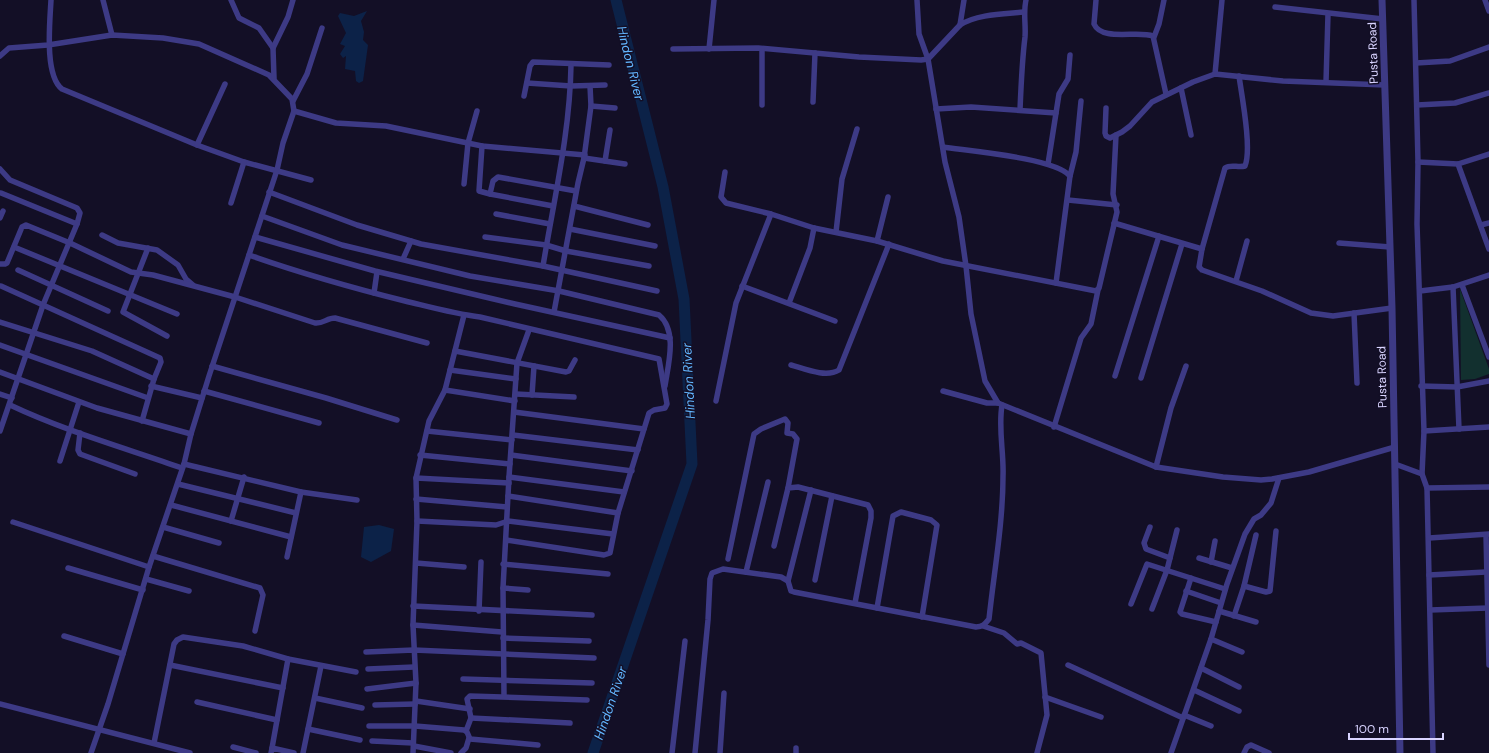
<svg xmlns="http://www.w3.org/2000/svg" width="1489" height="753" viewBox="0 0 1489 753" font-family="'DM Sans',sans-serif">
  <rect width="100%" height="100%" fill="#130f26"/>
  <!-- green -->
  <polygon fill="#12302f" points="1460,289 1489,369 1489,374 1475,379 1461,380"/>
  <!-- water -->
  <g fill="#0c2248">
    <polygon points="367,11 361,21 364,32 363,40 368,45 363,81 359,83 356,81 355,71 345,69 346,56 343,58 340,54 345,46 340,44 346,33 338,16 340,13 354,16"/>
    <polygon points="379,525 394,529 391,551 371,562 361,557 364,527"/>
  </g>
  <g fill="none" stroke-linecap="round" stroke-linejoin="round">
    <!-- river -->
    <polyline stroke="#0c2248" stroke-width="11" points="593,753 692,464 684,299 663,187 616,0"/>
    <!-- minor -->
    <g stroke="#3d3a85" stroke-width="5.5">
      <path d="M51,0C50,21 44,75 62,89L197,145L244,162L311,180"/>
      <polyline points="103,0 112,35"/>
      <polyline points="231,0 239,18 259,28 273,48"/>
      <polyline points="917,0 919,34 928,59 945,162 959,217 966,266 971,314 985,381 998,403 1156,467 1223,477 1261,480 1272,479 1309,472 1395,447"/>
      <path d="M1096,0L1094,24C1102,42 1138,30 1153,36L1166,94"/>
      <polyline points="1414,0 1418,162 1417,224 1424,431 1422,474"/>
      <polyline points="1485,0 1489,11"/>
      <polyline points="1275,7 1383,19"/>
      <polyline points="960,25 964,0"/>
      <polyline points="1154,37 1159,24 1164,0"/>
      <path d="M673,49L758,48L859,57L921,60L928,59L960,25C977,14 1004,14 1024,12"/>
      <polyline points="709,49 714,0"/>
      <polyline points="0,56 9,48 48,45 112,35 163,38 199,44 269,75 292,99 294,111 283,143 277,170 209,376 191,434 184,464 149,567 108,704 91,753"/>
      <polyline points="1416,63 1450,61 1489,47"/>
      <polyline points="1215,74 1222,0"/>
      <path d="M1239,76C1242,97 1252,149 1245,166C1238,168 1231,164 1225,168L1202,249L1199,267L1202,270L1262,291L1311,313L1333,316L1392,308"/>
      <polyline points="274,78 273,48 288,17 293,0"/>
      <polyline points="1326,82 1328,14"/>
      <polyline points="527,83 571,86 605,85"/>
      <polyline points="1181,88 1191,135"/>
      <polyline points="524,96 530,66 533,62 609,65"/>
      <polyline points="293,101 307,74 322,28"/>
      <polyline points="813,102 815,53"/>
      <polyline points="762,105 762,49"/>
      <polyline points="1417,105 1455,103 1489,93"/>
      <polyline points="591,106 615,108"/>
      <polyline points="1106,108 1105,133 1106,136 1110,138 1122,132 1130,126 1152,102 1193,82 1215,74 1283,81 1385,85"/>
      <polyline points="936,109 971,107 1056,113"/>
      <path d="M1020,110C1021,86 1022,61 1025,37C1026,24 1023,13 1026,0"/>
      <polyline points="294,111 336,123 386,126 482,146 585,155"/>
      <polyline points="197,145 225,84"/>
      <polyline points="482,146 479,191 490,194"/>
      <path d="M943,147C969,151 1055,158 1070,176L1056,283"/>
      <polyline points="584,158 625,164"/>
      <polyline points="605,161 610,130"/>
      <polyline points="1418,162 1458,164 1489,154"/>
      <polyline points="1048,164 1059,94 1068,79 1070,55"/>
      <polyline points="1458,164 1489,249"/>
      <polyline points="0,169 10,180 77,208 80,213 77,224 43,305 0,431"/>
      <polyline points="725,172 721,197 726,203 771,214 814,228 877,241 943,261 1096,291 1099,288 1117,212 1113,194 1116,135"/>
      <polyline points="1070,176 1076,152 1081,101"/>
      <polyline points="464,184 468,143 477,111"/>
      <polyline points="269,192 357,225 421,244 543,266 657,291"/>
      <polyline points="1,193 77,224"/>
      <polyline points="1068,200 1117,205"/>
      <polyline points="231,203 244,162"/>
      <polyline points="553,206 490,194 493,181 498,177 576,191"/>
      <polyline points="574,206 648,225"/>
      <polyline points="496,214 550,224"/>
      <path d="M262,216L342,245L470,276L559,291L659,315C678,331 668,365 665,386"/>
      <polyline points="0,218 3,211"/>
      <polyline points="1114,223 1202,249"/>
      <polyline points="1481,225 1489,223"/>
      <polyline points="570,229 655,246"/>
      <polyline points="836,232 842,179 857,129"/>
      <polyline points="102,235 118,243 157,250 178,265 186,279 193,285"/>
      <polyline points="255,237 375,271 515,304 670,338"/>
      <polyline points="485,237 546,245 566,251 649,266"/>
      <polyline points="877,241 888,197"/>
      <polyline points="1339,243 1390,247"/>
      <polyline points="14,247 177,314"/>
      <polyline points="148,248 123,312 167,336"/>
      <path d="M249,255C300,273 353,288 405,301C430,307 455,314 480,317L659,359L667,404L665,408L654,410L649,413L618,513L610,553L604,555L506,540"/>
      <polyline points="403,259 411,241"/>
      <path d="M0,264H5L7,263L22,227L26,225L70,243L131,272L153,275L235,297L315,323C323,324 327,318 335,318L427,343"/>
      <path d="M543,266C554,199 570,132 571,65"/>
      <polyline points="18,270 108,311"/>
      <polyline points="1236,281 1247,241"/>
      <polyline points="1462,285 1489,357"/>
      <polyline points="1,286 160,358 161,362 154,379 142,421"/>
      <polyline points="742,286 835,321"/>
      <polyline points="1453,287 1459,429"/>
      <polyline points="1420,291 1453,287 1489,275"/>
      <polyline points="374,293 377,272"/>
      <polyline points="789,303 810,248 814,228"/>
      <polyline points="554,312 578,183 584,158 591,106 590,86"/>
      <polyline points="1354,313 1357,383"/>
      <polyline points="0,322 92,351 154,379"/>
      <polyline points="0,345 148,398"/>
      <polyline points="455,351 566,372 569,371 575,360"/>
      <path d="M791,365C805,369 826,378 839,370L889,244"/>
      <polyline points="212,366 326,398 397,420"/>
      <polyline points="450,370 516,379"/>
      <polyline points="0,372 97,408 191,434"/>
      <polyline points="1115,376 1159,236"/>
      <polyline points="1141,378 1182,244"/>
      <polyline points="151,386 202,398"/>
      <polyline points="1421,386 1457,387 1489,381"/>
      <polyline points="445,390 515,401"/>
      <polyline points="204,391 319,423"/>
      <polyline points="943,391 987,403 998,403"/>
      <polyline points="0,394 12,398"/>
      <polyline points="516,394 574,397"/>
      <polyline points="532,395 534,366"/>
      <polyline points="716,401 736,303 771,214"/>
      <path d="M10,405C65,431 125,448 182,468"/>
      <polyline points="514,412 644,429"/>
      <polyline points="1054,427 1081,338 1091,324 1098,290"/>
      <polyline points="427,431 512,440"/>
      <polyline points="1424,431 1489,427"/>
      <polyline points="80,433 78,450 80,454 135,474"/>
      <polyline points="513,435 638,450"/>
      <polyline points="420,455 510,464"/>
      <polyline points="511,455 632,471"/>
      <polyline points="60,461 79,402"/>
      <polyline points="184,464 301,492 357,500"/>
      <polyline points="1395,464 1422,474 1427,488 1433,753"/>
      <polyline points="1156,467 1171,408 1186,366"/>
      <polyline points="509,477 624,492"/>
      <polyline points="416,478 509,483"/>
      <polyline points="178,484 296,513"/>
      <polyline points="1427,488 1489,487"/>
      <polyline points="508,496 618,513"/>
      <polyline points="416,499 507,507"/>
      <polyline points="171,505 291,537"/>
      <polyline points="231,521 244,477"/>
      <polyline points="417,521 496,525 508,521 613,534"/>
      <polyline points="13,522 149,567"/>
      <polyline points="163,527 219,543"/>
      <polyline points="1150,527 1144,543 1146,549 1170,558"/>
      <polyline points="1486,535 1489,665"/>
      <polyline points="1429,538 1489,534"/>
      <polyline points="774,546 788,488 798,487 868,505 871,511 871,518 855,603"/>
      <polyline points="153,556 260,588 263,595 255,631"/>
      <polyline points="287,557 301,492"/>
      <polyline points="1199,558 1232,568"/>
      <polyline points="728,559 754,434 761,429 785,419 788,423 787,433 793,434 797,439 788,488"/>
      <polyline points="1211,562 1215,541"/>
      <polyline points="416,563 464,567"/>
      <polyline points="503,564 608,574"/>
      <polyline points="68,568 143,590"/>
      <polyline points="746,572 768,482"/>
      <polyline points="1429,575 1486,572"/>
      <polyline points="1191,578 1180,612 1182,614 1216,622"/>
      <polyline points="146,579 189,591"/>
      <polyline points="815,580 832,496"/>
      <polyline points="788,581 811,490"/>
      <polyline points="1244,586 1266,592 1270,591 1276,531"/>
      <polyline points="503,588 528,590"/>
      <polyline points="1186,591 1221,603"/>
      <polyline points="1131,604 1147,564 1225,589"/>
      <polyline points="413,606 592,615"/>
      <polyline points="877,608 893,516 901,512 931,520 937,525 922,617"/>
      <polyline points="1152,609 1167,570 1177,530"/>
      <polyline points="1430,610 1488,608"/>
      <polyline points="479,611 481,562"/>
      <polyline points="1219,611 1256,622"/>
      <polyline points="1234,616 1244,586 1256,535"/>
      <polyline points="413,625 417,521 416,478 429,421 445,390 464,315"/>
      <polyline points="983,626 1004,633 1017,644 1021,643 1041,653 1047,715 1037,753"/>
      <polyline points="64,636 123,654"/>
      <polyline points="503,638 589,641"/>
      <polyline points="1211,639 1242,652"/>
      <polyline points="366,652 414,650 594,658"/>
      <polyline points="170,665 283,688"/>
      <polyline points="1068,665 1183,718"/>
      <polyline points="1201,668 1239,687"/>
      <polyline points="368,669 414,667"/>
      <polyline points="463,679 592,683"/>
      <polyline points="367,689 416,683"/>
      <polyline points="1194,690 1239,711"/>
      <polyline points="504,696 503,588 509,477 517,363 529,330"/>
      <polyline points="1045,697 1101,717"/>
      <polyline points="315,698 362,708"/>
      <polyline points="416,701 470,709"/>
      <polyline points="197,702 277,720"/>
      <polyline points="0,704 190,753"/>
      <polyline points="375,705 415,704"/>
      <polyline points="1184,715 1211,726"/>
      <polyline points="471,718 570,723"/>
      <polyline points="369,726 415,726 464,730 467,732 470,739 538,745"/>
      <polyline points="308,729 360,740"/>
      <polyline points="466,731 471,718 467,699 470,696 587,700"/>
      <polyline points="372,741 413,743"/>
      <polyline points="154,743 174,644 177,640 183,637 243,646 288,659 356,672"/>
      <polyline points="414,746 451,753"/>
      <polyline points="233,747 256,753"/>
      <polyline points="272,748 288,659"/>
      <polyline points="271,753 272,748 294,753"/>
      <polyline points="303,753 321,666"/>
      <polyline points="413,753 416,683 413,625 502,632"/>
      <polyline points="461,753 466,748 469,738"/>
      <polyline points="672,753 685,641"/>
      <path d="M695,753L708,620L710,579L712,573L723,569L781,577L788,581L791,591L794,592L976,627C983,627 985,624 989,619C994,572 1003,523 1003,476C1004,452 998,429 1002,405"/>
      <polyline points="720,753 724,693"/>
      <polyline points="796,753 796,748"/>
      <polyline points="1171,753 1211,639 1227,584 1245,534 1254,519 1261,515 1271,503 1279,478"/>
      <polyline points="1244,753 1247,747 1251,745 1269,753"/>
    </g>
    <!-- tertiary -->
    <polyline stroke="#3d3a85" stroke-width="7" points="1382,0 1392,308 1400,753"/>
  </g>
  <g text-anchor="middle" stroke-width="3" stroke-linejoin="round" paint-order="stroke">
    <!-- street labels -->
    <g font-size="12" fill="#d9d4ff" stroke="#130f26">
      <text transform="translate(1373 53) rotate(-92)" y="4">Pusta Road</text>
      <text transform="translate(1382 377) rotate(-91)" y="4">Pusta Road</text>
    </g>
    <!-- water labels -->
    <g font-size="13" font-style="italic" fill="#62b6ff" stroke="#130f26">
      <text transform="translate(631 63) rotate(76)" y="5">Hindon River</text>
      <text transform="translate(688 381) rotate(-93)" y="5">Hindon River</text>
      <text transform="translate(610 703) rotate(-71)" y="5">Hindon River</text>
    </g>
  </g>
  <!-- scale -->
  <path d="M1349 733v6h94v-6" fill="none" stroke="#d9d4ff" stroke-width="2"/>
  <text x="1355" y="733" font-size="12" fill="#d9d4ff" stroke="#130f26" stroke-width="3" paint-order="stroke">100 m</text>
</svg>
